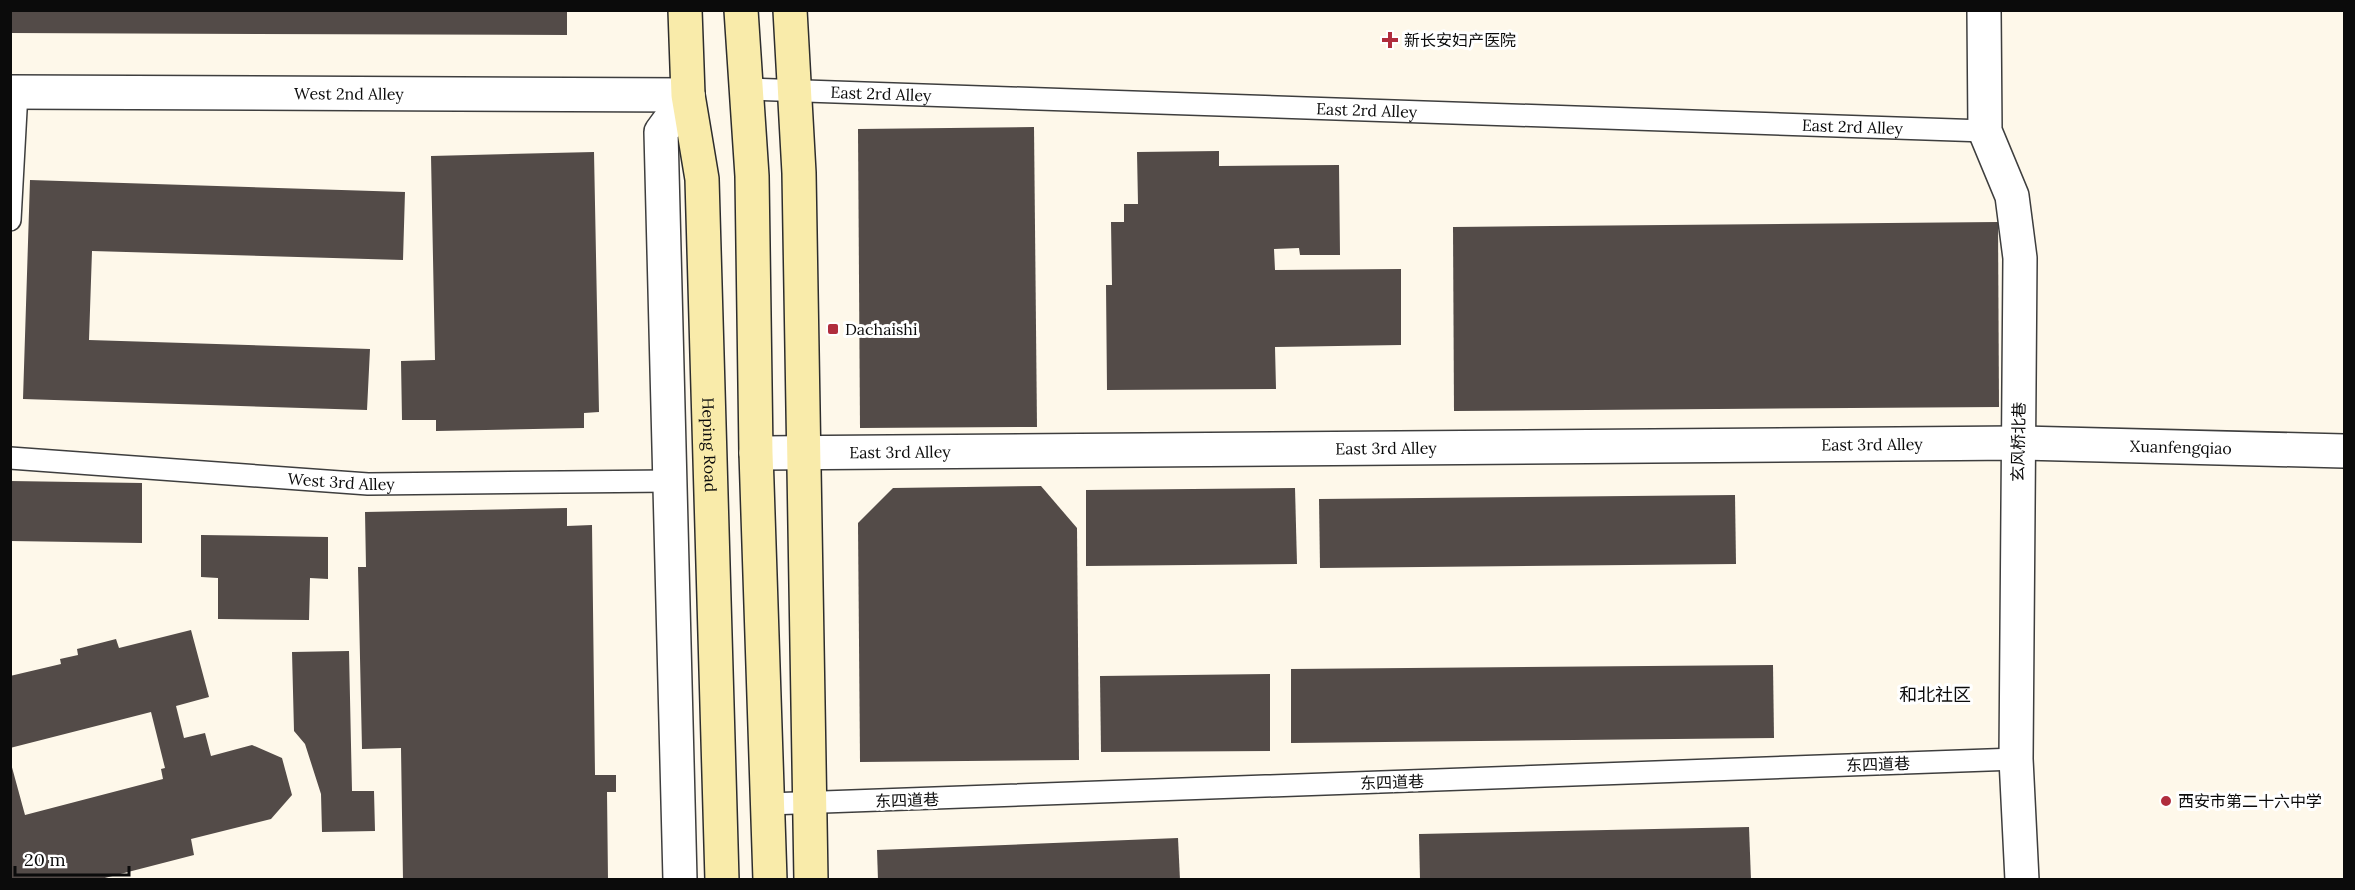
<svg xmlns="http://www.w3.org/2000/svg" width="2355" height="890" viewBox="0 0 2355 890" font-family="Lora,'Noto Sans SC',serif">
  <rect width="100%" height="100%" fill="#fef8ea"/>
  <!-- building -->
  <g fill="#534b48">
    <polygon points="10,10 567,10 567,35 10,33"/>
    <polygon points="1034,127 1037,427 860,428 858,129"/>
    <polygon points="1219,151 1219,166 1339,165 1340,255 1300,255 1299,248 1274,249 1275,270 1401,269 1401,345 1275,347 1276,389 1107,390 1106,285 1112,285 1111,222 1124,222 1124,204 1138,204 1137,152"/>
    <polygon points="594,152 599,412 584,413 584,428 436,431 436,420 402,420 401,361 435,360 431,156"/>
    <polygon points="30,180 405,192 403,260 92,251 89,340 370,349 367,410 23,399"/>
    <polygon points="1998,222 1999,407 1454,411 1453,227"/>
    <polygon points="10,481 142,483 142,543 10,541"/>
    <polygon points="1041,486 1077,528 1079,760 860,762 858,523 893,488"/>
    <polygon points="1295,488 1297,564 1086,566 1086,490"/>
    <polygon points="1735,495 1736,564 1320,568 1319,499"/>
    <polygon points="567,508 567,526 592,525 595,775 616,775 616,792 607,792 608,880 403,880 401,748 362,749 358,567 366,567 365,512"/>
    <polygon points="201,535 328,537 328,579 310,578 309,620 218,619 218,578 201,577"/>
    <polygon points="191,630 209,697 176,706 184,738 205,733 211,756 252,745 282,758 292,795 271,819 191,839 194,855 97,880 10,880 10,760 25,815 163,779 161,769 165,768 151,712 10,748 10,676 61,664 60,659 78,655 77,649 116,639 119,648"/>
    <polygon points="349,651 352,791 374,791 375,831 322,832 321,794 305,744 294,731 292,652"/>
    <polygon points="1773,665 1774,738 1291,743 1291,669"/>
    <polygon points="1270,674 1270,751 1101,752 1100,676"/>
    <polygon points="1749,827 1751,880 1420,880 1419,834"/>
    <polygon points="1178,838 1180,880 878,880 877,850"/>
  </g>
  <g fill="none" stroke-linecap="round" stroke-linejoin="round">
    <!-- service casing -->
    <g stroke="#3e3e3e" stroke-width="24">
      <g id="service">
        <path id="s1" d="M747,89L1985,131"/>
        <polyline points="10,220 17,92"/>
        <path id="s2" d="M10,458L368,484L670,481"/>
        <polyline points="768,804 2016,759"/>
      </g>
    </g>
    <!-- minor casing -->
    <g stroke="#3e3e3e" stroke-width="36">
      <g id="minor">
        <polyline points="1984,10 1985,131 2012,196 2020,258 2016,759 2022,880"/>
        <path id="s3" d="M10,92L688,95"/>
        <path id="s4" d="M756,453L2017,443L2344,451"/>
        <polyline points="680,880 661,132 688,95"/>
      </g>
    </g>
    <!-- secondary casing -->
    <g stroke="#2d2d2d" stroke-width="36">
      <g id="secondary">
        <path id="s5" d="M685,10L688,95L702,179L722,880"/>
        <polyline points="741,10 752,176 756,453 770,880"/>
        <polyline points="790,10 799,173 811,880"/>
      </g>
    </g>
    <!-- service -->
    <use href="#service" stroke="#fff" stroke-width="21"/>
    <!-- minor -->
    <use href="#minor" stroke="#fff" stroke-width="33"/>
    <!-- secondary -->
    <use href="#secondary" stroke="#f9ebaa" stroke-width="33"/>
  </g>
  <!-- markers -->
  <g fill="#b02d3d" stroke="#fff" stroke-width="2">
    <path d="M1387 31h6v6h6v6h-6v6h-6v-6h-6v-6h6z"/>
    <rect x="827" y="323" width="12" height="12" rx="3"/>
    <circle cx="2166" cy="801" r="6"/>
  </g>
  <g text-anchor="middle" stroke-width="6" stroke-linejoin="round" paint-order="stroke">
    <!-- poi labels -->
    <g font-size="16" fill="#0b0b0b" stroke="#fff" text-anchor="start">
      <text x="1404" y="46">新长安妇产医院</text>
      <text x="845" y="335">Dachaishi</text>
      <text x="2178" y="807">西安市第二十六中学</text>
    </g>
    <!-- street labels -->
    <g font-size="16" fill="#0b0b0b" stroke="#fff">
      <text dy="6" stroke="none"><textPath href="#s3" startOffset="339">West 2nd Alley</textPath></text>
      <text dy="6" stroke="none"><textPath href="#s1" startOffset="134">East 2rd Alley</textPath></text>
      <text dy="6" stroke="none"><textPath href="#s1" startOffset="620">East 2rd Alley</textPath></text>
      <text dy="6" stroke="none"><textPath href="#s1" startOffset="1106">East 2rd Alley</textPath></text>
      <text transform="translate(2018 442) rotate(-89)" y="6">玄风桥北巷</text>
      <text dy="6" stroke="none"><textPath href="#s5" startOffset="436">Heping Road</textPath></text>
      <text dy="6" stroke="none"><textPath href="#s4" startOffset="1116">East 3rd Alley</textPath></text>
      <text dy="6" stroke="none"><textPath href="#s4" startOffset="1425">Xuanfengqiao</textPath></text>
      <text dy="6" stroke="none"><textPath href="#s4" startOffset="630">East 3rd Alley</textPath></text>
      <text dy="6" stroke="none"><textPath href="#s4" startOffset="144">East 3rd Alley</textPath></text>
      <text dy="6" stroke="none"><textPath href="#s2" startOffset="332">West 3rd Alley</textPath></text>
      <text transform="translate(1878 764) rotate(-2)" y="6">东四道巷</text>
      <text transform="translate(1392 782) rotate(-2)" y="6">东四道巷</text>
      <text transform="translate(907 800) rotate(-2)" y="6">东四道巷</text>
    </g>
    <!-- neighbourhood labels -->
    <g font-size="18" fill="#0b0b0b" stroke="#fff">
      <text x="1935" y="701">和北社区</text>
    </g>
  </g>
  <!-- border -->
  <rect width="2355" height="890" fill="none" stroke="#0b0b0b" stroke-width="24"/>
  <!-- scale -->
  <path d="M15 866v9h114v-9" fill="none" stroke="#0b0b0b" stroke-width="3"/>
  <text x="24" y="866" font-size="18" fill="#0b0b0b" stroke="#ffffff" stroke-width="4.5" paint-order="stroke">20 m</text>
</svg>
